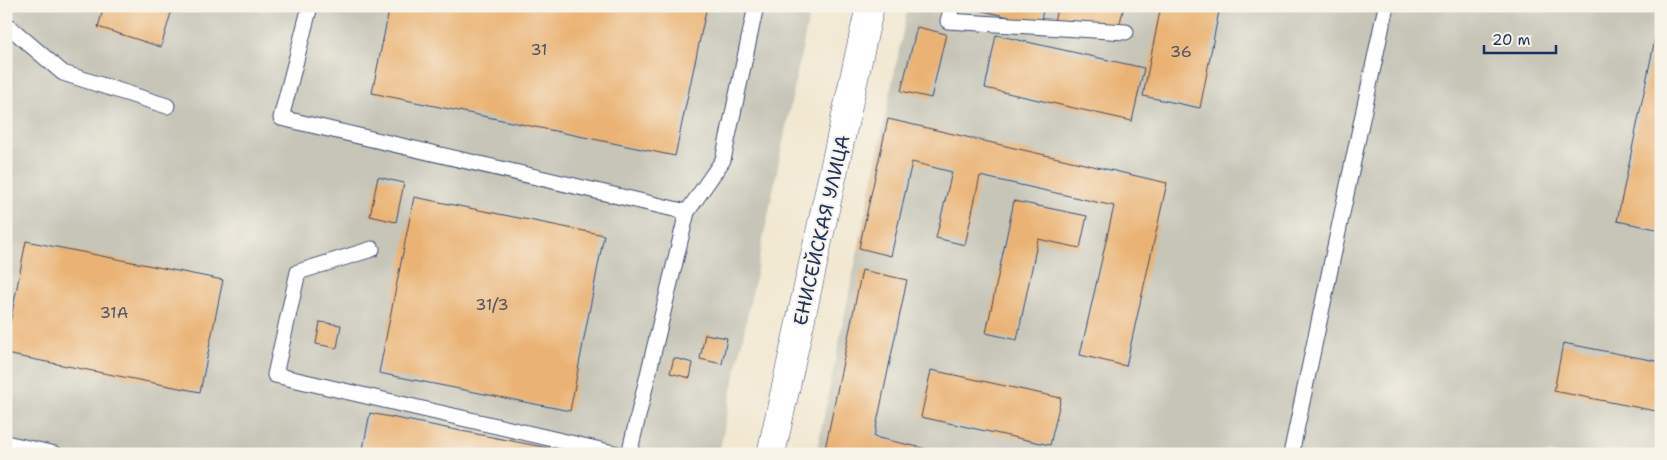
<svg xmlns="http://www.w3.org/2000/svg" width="1667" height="460" viewBox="0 0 1667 460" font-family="'Shantell Sans',sans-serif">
  <rect width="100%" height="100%" fill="#f7f3e8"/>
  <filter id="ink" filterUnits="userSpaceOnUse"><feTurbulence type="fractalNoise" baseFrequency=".02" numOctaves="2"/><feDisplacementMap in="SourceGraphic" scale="10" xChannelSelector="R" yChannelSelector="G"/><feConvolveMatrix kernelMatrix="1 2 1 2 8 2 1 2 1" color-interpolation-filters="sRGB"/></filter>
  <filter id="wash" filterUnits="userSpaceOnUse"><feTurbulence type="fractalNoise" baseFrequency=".0096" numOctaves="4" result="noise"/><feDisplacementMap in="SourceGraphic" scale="20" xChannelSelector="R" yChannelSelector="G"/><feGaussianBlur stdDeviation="1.12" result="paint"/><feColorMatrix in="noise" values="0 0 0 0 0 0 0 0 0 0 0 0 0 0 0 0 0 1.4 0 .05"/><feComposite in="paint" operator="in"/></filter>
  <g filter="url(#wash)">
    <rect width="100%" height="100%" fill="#f2e8d2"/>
    <!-- industrial -->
    <g fill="#c6c5b8">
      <polygon points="6,6 811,6 719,454 6,454"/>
      <polygon points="908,6 1661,6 1661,454 816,454"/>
    </g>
    <g id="blocks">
      <!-- building -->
      <g fill="#eab375">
        <polygon points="104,6 173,6 161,47 98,27"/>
        <polygon points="390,6 707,6 675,156 372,93"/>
        <polygon points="975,6 1044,6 1040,24 974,9"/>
        <polygon points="1058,6 1124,6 1116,39 1053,25"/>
        <polygon points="1161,6 1220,6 1200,108 1143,96"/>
        <polygon points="1660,15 1661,15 1661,230 1617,221"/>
        <polygon points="917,27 946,34 931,98 901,91"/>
        <polygon points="996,35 1144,68 1132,121 985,88"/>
        <polygon points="888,119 1167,183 1126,366 1080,355 1114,206 980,176 965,245 936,238 952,172 912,162 891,256 859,248"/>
        <polygon points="378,177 404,183 396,222 370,216"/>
        <polygon points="414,197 604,235 570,411 379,373"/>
        <polygon points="1014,201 1087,216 1080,248 1038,239 1017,340 986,333"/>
        <polygon points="26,241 223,280 200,392 6,354 6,344"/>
        <polygon points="862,270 907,280 874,437 949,454 824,454"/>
        <polygon points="320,322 341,325 337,348 316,344"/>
        <polygon points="705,334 727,338 722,364 700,359"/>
        <polygon points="1563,343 1661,362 1661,412 1554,391"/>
        <polygon points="674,358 693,363 690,378 670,373"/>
        <polygon points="931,370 1061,398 1050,445 921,417"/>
        <polygon points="370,413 558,450 557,454 362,454"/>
      </g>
    </g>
  </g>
  <g filter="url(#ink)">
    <use href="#blocks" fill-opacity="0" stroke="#3b4b6f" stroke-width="1"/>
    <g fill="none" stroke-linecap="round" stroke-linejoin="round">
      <!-- service casing -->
      <g stroke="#3b4b6f" stroke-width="17">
        <g id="service">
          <polyline points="310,6 281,118 687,212"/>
          <polyline points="952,6 948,21 1126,32"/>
          <polyline points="6,24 63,73 167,106"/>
          <polyline points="372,249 298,272 275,375 618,454"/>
          <polyline points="6,443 55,454"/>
          <polyline points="629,454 687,212 723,160 756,6"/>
          <polyline points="1291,454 1386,6"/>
        </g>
      </g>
      <!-- tertiary casing -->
      <g stroke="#3b4b6f" stroke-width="29">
        <polyline id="tertiary" points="771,454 870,6"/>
      </g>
      <!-- service -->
      <use href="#service" stroke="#fff" stroke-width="15"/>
      <!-- tertiary -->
      <use href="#tertiary" stroke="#fff" stroke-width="28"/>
    </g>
  </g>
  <g text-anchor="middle" stroke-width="4" stroke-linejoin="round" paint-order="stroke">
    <!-- number labels -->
    <g font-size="16" fill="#4f5064">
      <text x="539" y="55">31</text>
      <text x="1181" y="57">36</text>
      <text x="492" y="310">31/3</text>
      <text x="114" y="318">31А</text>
    </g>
    <!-- street labels -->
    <g font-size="19" fill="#1b2f5e" stroke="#f7f3e8">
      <text transform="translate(821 230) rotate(-77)" y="7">ЕНИСЕЙСКАЯ УЛИЦА</text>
    </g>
  </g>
  <!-- margin -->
  <rect width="1667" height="460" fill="none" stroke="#f7f3e8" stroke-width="25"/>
  <!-- scale -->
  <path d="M1484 45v8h72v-8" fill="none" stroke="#1b2f5e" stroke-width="2.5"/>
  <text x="1492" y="45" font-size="15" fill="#1b2f5e" stroke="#f7f3e8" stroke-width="4" paint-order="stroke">20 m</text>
</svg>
